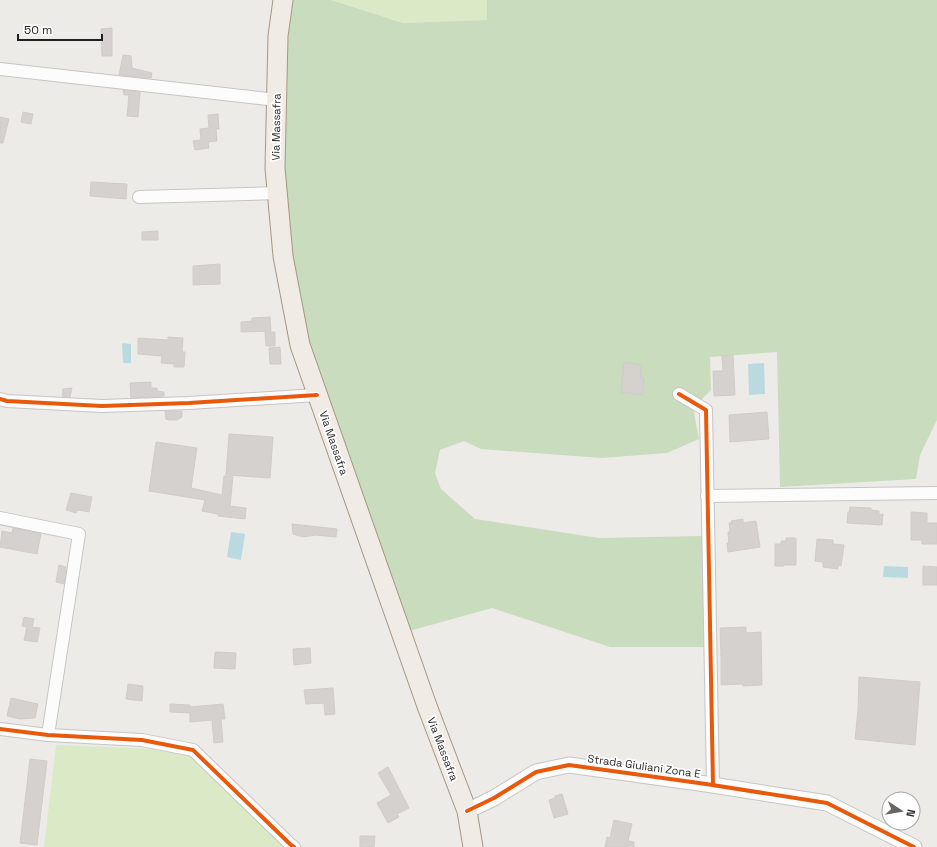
<svg xmlns="http://www.w3.org/2000/svg" width="937" height="847" viewBox="0 0 937 847" font-family="'Space Grotesk',sans-serif">
  <rect width="100%" height="100%" fill="#edebe8"/>
  <!-- grass -->
  <g fill="#dbeac6">
    <polygon points="331,0 487,0 487,20 403,23"/>
    <polygon points="56,745 180,750 213,767 297,847 44,847"/>
  </g>
  <!-- forest -->
  <polygon fill="#c9dcbd" points="289,0 331,0 403,23 487,20 487,0 937,0 937,420 920,455 916,479 780,487 777,352 710,357 711,390 693,408 699,439 667,453 601,458 481,449 464,441 440,450 435,473 441,489 475,519 599,538 702,536 704,647 610,647 492,608 409,631 321,388 295,292 284,176"/>
  <!-- water -->
  <g fill="#bbdae0">
    <polygon points="122,343 131,344 131,363 123,363"/>
    <polygon points="764,363 765,394 749,395 748,364"/>
    <polygon points="231,532 245,534 241,560 227,557"/>
    <polygon points="884,566 908,567 908,578 883,577"/>
  </g>
  <!-- building -->
  <g fill="#d4d1ce" stroke="#d0ccc9">
    <polygon points="112,28 112,56 102,56 101,29"/>
    <polygon points="123,55 131,56 132,68 152,73 151,78 119,75"/>
    <polygon points="123,90 140,92 138,117 127,116 129,95 124,95"/>
    <polygon points="23,112 33,114 31,124 21,122"/>
    <polygon points="218,114 219,129 216,129 217,141 208,142 209,148 195,150 193,141 201,140 200,129 209,128 208,115"/>
    <polygon points="0,117 9,119 3,143 0,143"/>
    <polygon points="91,182 127,184 126,199 90,196"/>
    <polygon points="158,231 158,240 142,240 142,232"/>
    <polygon points="220,264 220,284 193,285 193,266"/>
    <polygon points="270,317 271,331 241,332 241,322 252,321 252,318"/>
    <polygon points="265,332 275,332 275,346 266,346"/>
    <polygon points="168,337 183,338 182,352 185,352 184,367 174,367 174,364 161,363 162,356 138,354 138,338 168,340"/>
    <polygon points="280,347 281,364 270,364 269,348"/>
    <polygon points="733,355 735,395 714,396 713,371 723,371 722,356"/>
    <polygon points="624,362 642,365 640,377 644,378 642,395 621,392"/>
    <polygon points="151,382 151,388 157,388 157,391 164,392 164,396 131,398 130,383"/>
    <polygon points="72,388 70,397 62,396 63,389"/>
    <polygon points="165,411 182,411 182,417 177,420 169,420 166,419"/>
    <polygon points="767,412 769,439 730,442 729,415"/>
    <polygon points="229,434 273,437 270,478 226,475"/>
    <polygon points="156,442 197,448 191,488 222,495 224,476 233,477 230,506 246,508 245,519 218,516 218,514 202,511 205,500 149,491"/>
    <polygon points="71,493 92,497 89,512 78,510 76,513 66,510"/>
    <polygon points="850,507 871,508 871,510 879,511 879,515 883,514 882,525 847,523 848,512 849,512"/>
    <polygon points="911,512 927,513 927,523 937,523 937,544 922,544 922,540 911,540"/>
    <polygon points="743,519 743,523 756,521 760,547 728,552 727,543 729,543 728,532 730,532 729,523 732,523 731,521"/>
    <polygon points="292,524 337,529 336,537 316,535 303,537 293,534"/>
    <polygon points="13,528 41,534 37,554 0,547 2,531 12,533"/>
    <polygon points="786,538 796,538 796,565 784,565 784,566 775,566 775,544 781,544 781,541 786,541"/>
    <polygon points="817,539 833,540 833,544 844,545 841,566 838,565 838,569 823,567 823,562 815,561"/>
    <polygon points="59,565 66,567 64,584 56,582"/>
    <polygon points="923,566 937,567 937,585 923,585"/>
    <polygon points="24,617 34,619 32,627 40,628 37,642 24,640 27,627 22,626"/>
    <polygon points="746,627 746,633 761,632 762,685 743,686 743,684 721,685 721,655 721,656 720,628"/>
    <polygon points="310,648 311,663 294,665 293,649"/>
    <polygon points="215,652 236,653 235,669 214,668"/>
    <polygon points="859,677 920,682 915,745 855,739 858,710"/>
    <polygon points="128,684 143,686 142,701 126,699"/>
    <polygon points="333,688 335,714 325,715 324,703 306,704 304,690"/>
    <polygon points="11,698 38,704 35,718 20,719 7,716"/>
    <polygon points="170,704 190,705 190,707 223,704 225,719 221,719 223,742 214,743 212,720 190,722 190,713 170,712"/>
    <polygon points="30,759 47,761 37,845 20,843"/>
    <polygon points="388,767 409,808 397,814 399,817 388,823 377,803 391,795 378,773"/>
    <polygon points="562,794 568,814 554,818 549,800 555,798 555,796"/>
    <polygon points="614,820 632,824 628,841 634,842 634,847 605,847 607,837 610,838"/>
    <polygon points="360,836 375,836 374,847 360,847"/>
  </g>
  <g fill="none" stroke-linecap="round" stroke-linejoin="round">
    <!-- minor casing -->
    <g stroke="#c6c5c4" stroke-width="14">
      <g id="minor">
        <polyline points="0,69 277,100"/>
        <polyline points="139,197 278,193"/>
        <polyline points="679,394 706,410 713,785"/>
        <polyline points="0,399 7,401 102,406 189,403 317,395"/>
        <polyline points="707,496 937,493"/>
        <polyline points="0,518 79,534 48,735"/>
        <polyline points="0,729 48,735 142,740 193,750 291,845 294,847"/>
      </g>
    </g>
    <!-- tertiary casing -->
    <g stroke="#c6c5c4" stroke-width="17">
      <polyline id="tertiary" points="467,811 494,798 536,772 569,765 706,784 827,803 914,847"/>
    </g>
    <!-- primary casing -->
    <g stroke="#a49884" stroke-width="21">
      <polyline id="primary" points="283,0 278,36 275,168 283,256 300,345 427,706 467,811 473,847"/>
    </g>
    <!-- minor -->
    <use href="#minor" stroke="#fcfcfc" stroke-width="12"/>
    <!-- tertiary -->
    <use href="#tertiary" stroke="#fcfcfc" stroke-width="15"/>
    <!-- primary -->
    <use href="#primary" stroke="#f0ebe5" stroke-width="19"/>
    <!-- cycleway casing -->
    <g stroke="#fff" stroke-width="6">
      <g id="cycleway">
        <polyline points="679,394 706,410 713,785"/>
        <polyline points="0,399 7,401 102,406 189,403 317,395"/>
        <polyline points="0,729 48,735 142,740 193,750 291,845 294,847"/>
        <polyline points="467,811 494,798 536,772 569,765 706,784 827,803 914,847"/>
      </g>
    </g>
    <!-- cycleway -->
    <use href="#cycleway" stroke="#e8590c" stroke-width="4"/>
  </g>
  <g text-anchor="middle" stroke-width="3.5" stroke-linejoin="round" paint-order="stroke">
    <!-- street labels -->
    <g font-size="11" fill="#1f1f1f" stroke="#fff">
      <text transform="translate(276 127) rotate(-89)" y="4">Via Massafra</text>
      <text transform="translate(334 443) rotate(71)" y="4">Via Massafra</text>
      <text transform="translate(443 749) rotate(69)" y="4">Via Massafra</text>
      <text transform="translate(644 766) rotate(8)" y="4">Strada Giuliani Zona E</text>
    </g>
  </g>
  <!-- north arrow -->
  <g transform="translate(901 811) rotate(102)"><circle r="19" fill="#ffffff" stroke="#a5a5a5"/>
  <path d="M0-3L7 15L0 10L-7 15Z" fill="#676665"/>
  <text y="-6" font-size="11" font-weight="bold" text-anchor="middle" fill="#1f1f1f">N</text>
  </g>
  <!-- scale -->
  <path d="M18 34v6h84v-6" fill="none" stroke="#1f1f1f" stroke-width="2"/>
  <text x="24" y="34" font-size="12" fill="#1f1f1f" stroke="#ffffff" stroke-width="3" paint-order="stroke">50 m</text>
</svg>
